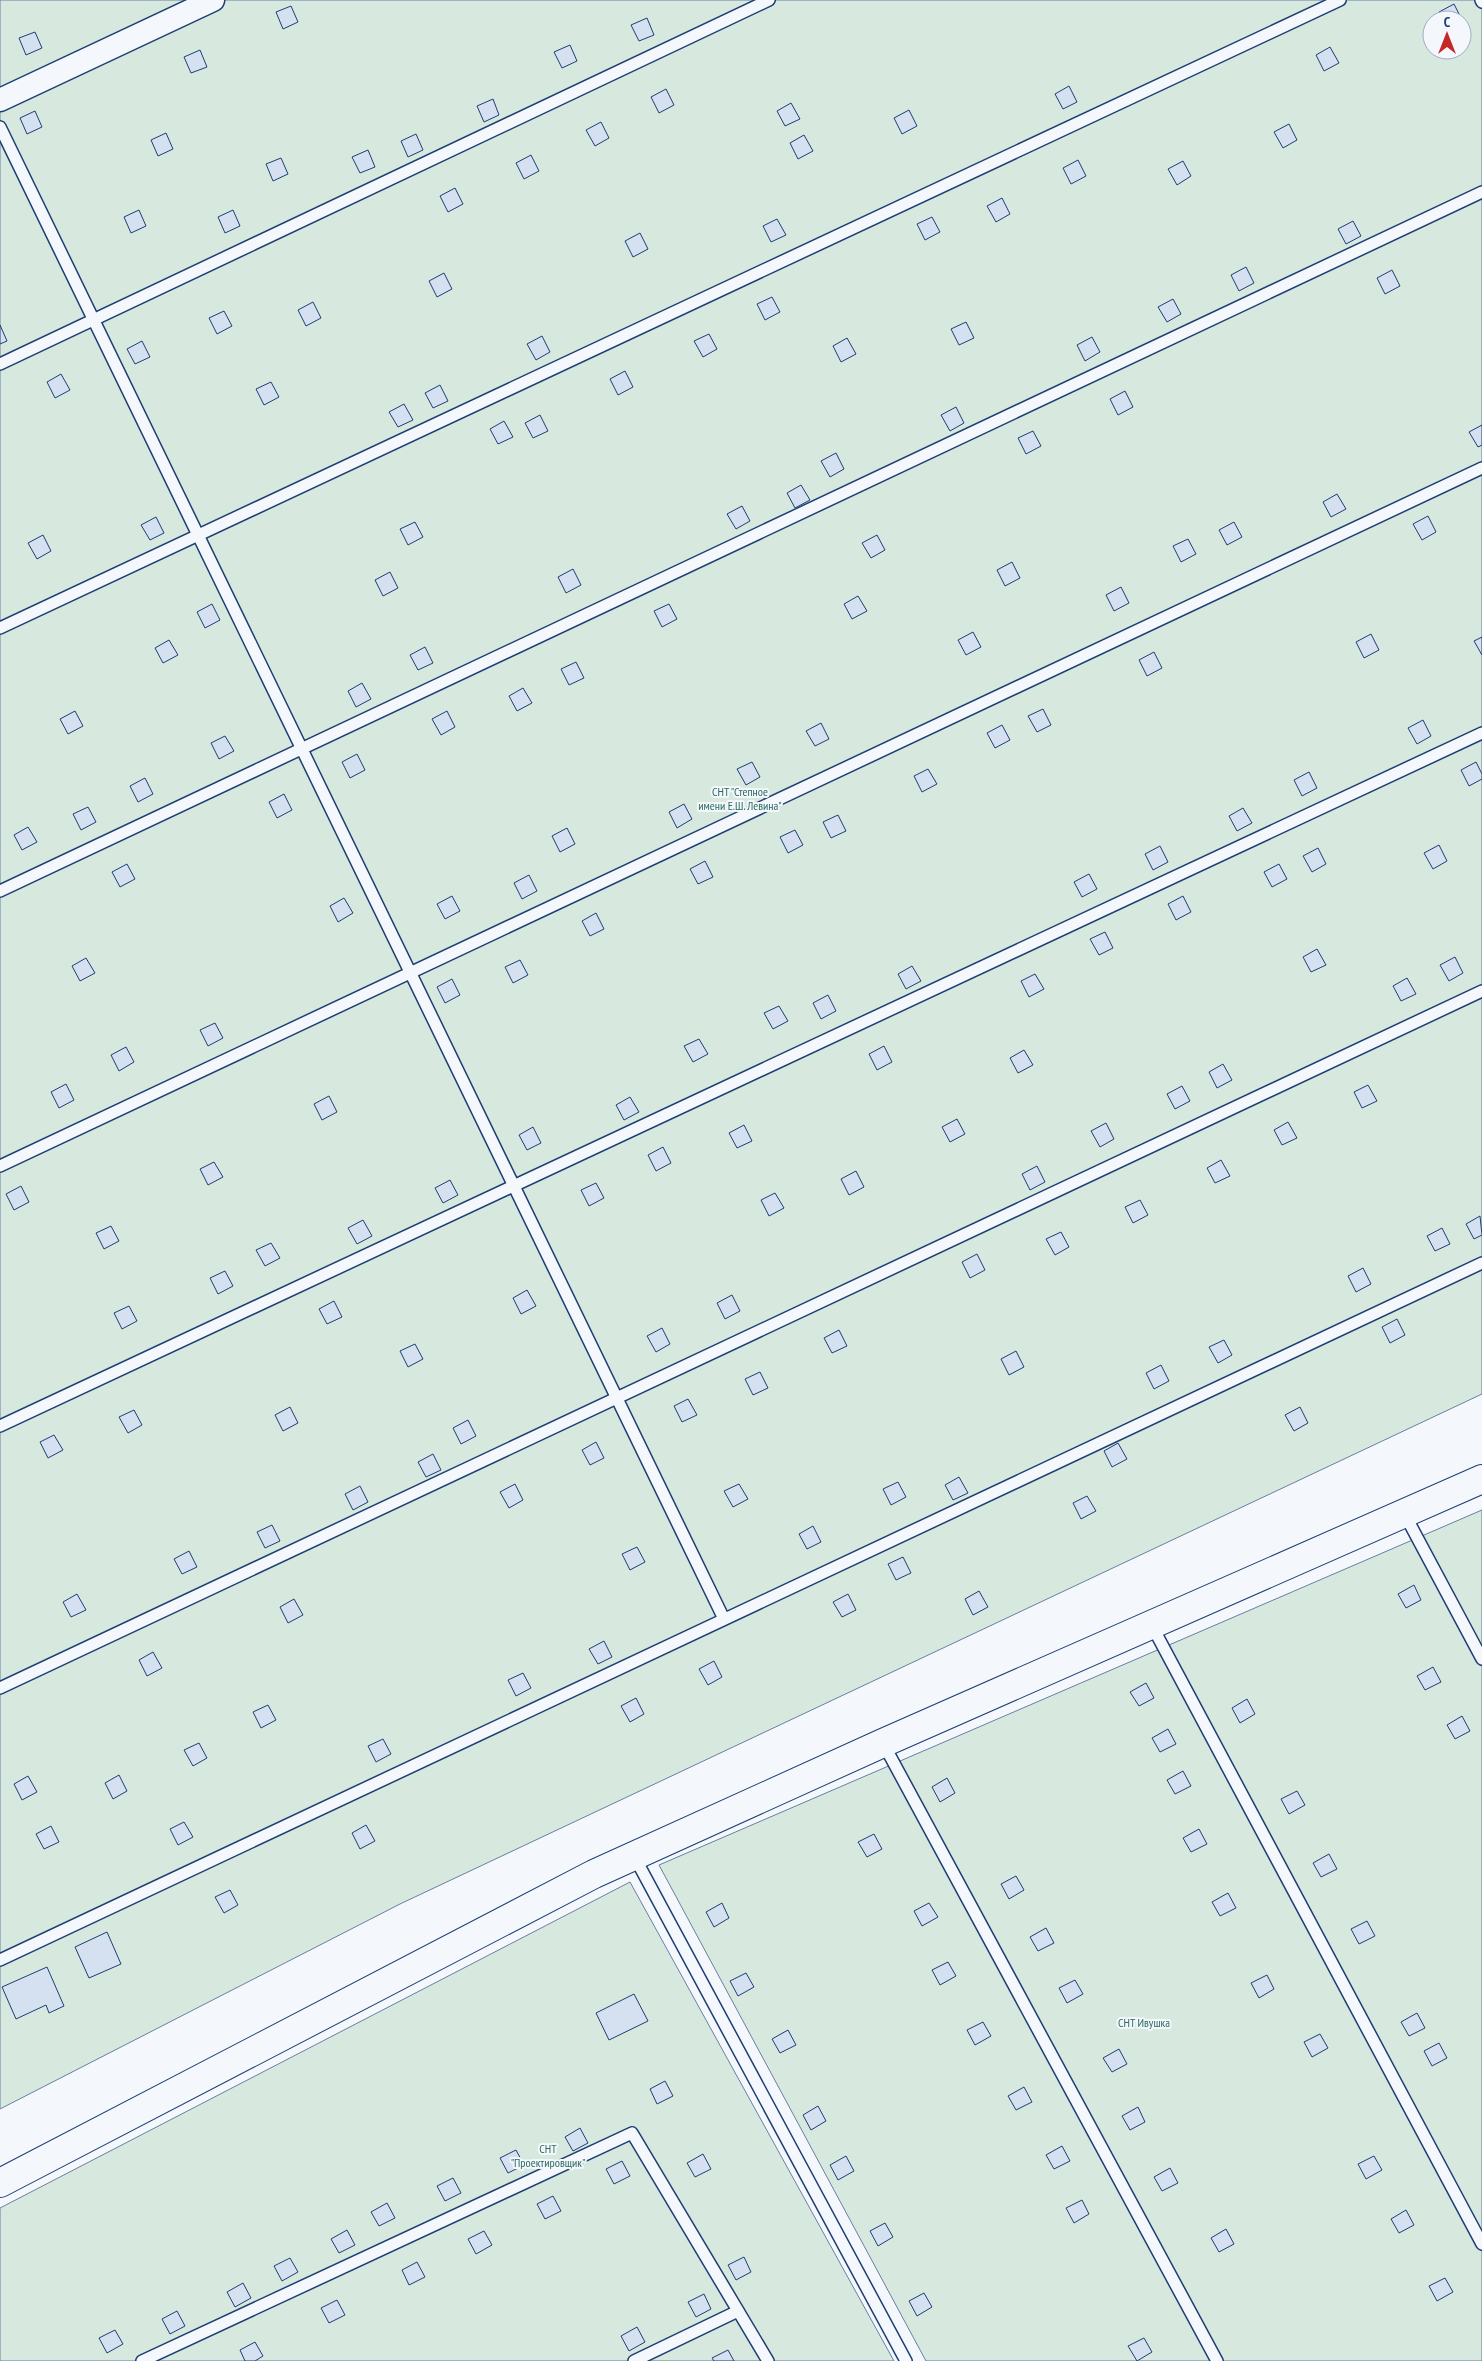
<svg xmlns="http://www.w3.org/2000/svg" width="1482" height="2361" viewBox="0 0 1482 2361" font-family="'PT Sans Narrow',sans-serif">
  <rect width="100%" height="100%" fill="#f4f7fb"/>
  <!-- green -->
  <g fill="#d7e8df" stroke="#687fa3" fill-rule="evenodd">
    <path d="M0,0H1482V1394L400,1904L0,2109ZM1432,20H1462V50H1432Z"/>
    <polygon points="1482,1510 1482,2361 926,2361 659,1865"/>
    <polygon points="630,1882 894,2361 0,2361 0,2208"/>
  </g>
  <!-- building -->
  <g fill="#d5e0f0" stroke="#1d3f73">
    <polygon points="1454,4 1462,20 1443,20 1439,12"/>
    <polygon points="291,6 298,22 283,29 276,12"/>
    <polygon points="647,18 654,35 639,41 631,25"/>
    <polygon points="35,32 42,48 26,55 19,38"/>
    <polygon points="570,45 577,61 562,68 554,52"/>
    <polygon points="1330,47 1339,63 1324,71 1316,55"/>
    <polygon points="200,50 207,67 191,73 184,57"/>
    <polygon points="1069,86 1077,102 1063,109 1055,94"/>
    <polygon points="666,89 674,105 659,113 651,97"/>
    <polygon points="493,99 499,115 484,122 477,106"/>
    <polygon points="791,103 800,119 785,126 777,111"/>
    <polygon points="909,110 917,126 902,134 894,118"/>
    <polygon points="35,111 42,127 27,134 20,118"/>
    <polygon points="601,122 609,138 595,146 586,130"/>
    <polygon points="1289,124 1297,140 1283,148 1274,132"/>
    <polygon points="166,133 173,149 158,156 151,140"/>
    <polygon points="416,134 423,150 408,157 401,141"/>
    <polygon points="804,135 813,151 798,159 790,143"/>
    <polygon points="368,150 375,167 360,173 352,157"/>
    <polygon points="531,155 539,171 524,179 516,163"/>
    <polygon points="281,158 288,174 273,181 266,164"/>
    <polygon points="1078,160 1086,176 1071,184 1063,168"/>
    <polygon points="1183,161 1191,176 1177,185 1168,169"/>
    <polygon points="455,188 463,204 448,212 440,196"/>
    <polygon points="1002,198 1010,214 996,222 987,206"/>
    <polygon points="139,210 146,226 131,233 124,217"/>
    <polygon points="233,210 240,226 225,233 218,217"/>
    <polygon points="932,217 940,232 925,240 917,224"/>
    <polygon points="777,219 786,235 771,242 763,226"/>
    <polygon points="1353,221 1361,236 1346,244 1338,229"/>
    <polygon points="640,233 648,249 633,257 625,241"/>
    <polygon points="1246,267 1254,283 1239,291 1231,275"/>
    <polygon points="1392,270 1400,286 1385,294 1377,278"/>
    <polygon points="444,273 452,289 437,297 429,281"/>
    <polygon points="772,297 780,312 765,320 757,304"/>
    <polygon points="1173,299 1181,314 1167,322 1158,307"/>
    <polygon points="313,302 321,318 306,326 298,310"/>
    <polygon points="224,311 232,326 217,334 209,318"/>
    <polygon points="966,322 974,338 959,345 951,329"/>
    <polygon points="0,325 7,341 0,344"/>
    <polygon points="709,334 717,349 703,357 694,341"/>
    <polygon points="542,336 550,352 536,360 527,344"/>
    <polygon points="1092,337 1100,352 1085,361 1077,345"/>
    <polygon points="847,338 856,354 841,362 833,346"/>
    <polygon points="142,341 150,357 135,364 127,349"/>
    <polygon points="625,371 633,387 618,395 610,379"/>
    <polygon points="61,374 70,390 55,398 47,382"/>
    <polygon points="271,382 279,397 264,405 256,389"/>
    <polygon points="440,385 448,401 433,408 425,393"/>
    <polygon points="1125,391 1133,407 1118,415 1110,399"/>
    <polygon points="404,404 413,420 398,427 389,412"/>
    <polygon points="956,407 964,423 950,431 941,415"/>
    <polygon points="540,415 548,431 533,438 525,423"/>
    <polygon points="504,421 513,437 498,444 490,429"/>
    <polygon points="1482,425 1482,445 1478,447 1469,432"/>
    <polygon points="1033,431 1041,446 1026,454 1018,438"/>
    <polygon points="836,453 844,469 830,477 821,461"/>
    <polygon points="801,485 810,500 795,508 787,493"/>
    <polygon points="1337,494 1346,509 1331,517 1323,502"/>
    <polygon points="742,506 750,521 736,529 727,514"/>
    <polygon points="1428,516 1436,532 1422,540 1413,524"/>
    <polygon points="156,517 164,533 150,540 141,525"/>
    <polygon points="415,522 423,537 408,545 400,529"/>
    <polygon points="1234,522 1242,537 1227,545 1219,530"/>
    <polygon points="43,535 51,551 37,559 28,543"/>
    <polygon points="877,535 885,550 871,558 862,543"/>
    <polygon points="1188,539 1196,554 1181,562 1173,546"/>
    <polygon points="1012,562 1020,578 1005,586 997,570"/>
    <polygon points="573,569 581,585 566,593 558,577"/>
    <polygon points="390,572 398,588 383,596 375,580"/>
    <polygon points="1121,587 1129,603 1114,611 1106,595"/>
    <polygon points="858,596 867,611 852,619 844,604"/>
    <polygon points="212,604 220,620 205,628 197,612"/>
    <polygon points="669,604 677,619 662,627 654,611"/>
    <polygon points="973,632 981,647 966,655 958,640"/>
    <polygon points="1371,634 1379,650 1364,658 1356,642"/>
    <polygon points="1482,637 1482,655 1474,641"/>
    <polygon points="169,640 178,655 163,663 155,648"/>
    <polygon points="425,647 433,663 418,670 410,655"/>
    <polygon points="1154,652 1162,668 1147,676 1139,660"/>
    <polygon points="576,662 584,678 569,685 561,669"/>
    <polygon points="362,683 371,699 356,707 348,691"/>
    <polygon points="523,688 532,703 517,711 509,696"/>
    <polygon points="1043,709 1051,725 1037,732 1028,716"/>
    <polygon points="75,711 83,726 68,734 60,719"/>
    <polygon points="447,711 455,727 441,735 432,719"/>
    <polygon points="1423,720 1431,736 1417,744 1408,728"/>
    <polygon points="821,723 829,739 815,746 806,731"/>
    <polygon points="1002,725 1010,740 995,748 987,733"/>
    <polygon points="225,736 234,751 219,759 211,743"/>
    <polygon points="357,754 365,770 350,778 342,762"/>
    <polygon points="752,762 760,777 746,785 737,769"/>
    <polygon points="1476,762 1482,774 1482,779 1469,786 1461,770"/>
    <polygon points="928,769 937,784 922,792 914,776"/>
    <polygon points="1309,772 1317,788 1302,796 1294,780"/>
    <polygon points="145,778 153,794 138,802 130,786"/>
    <polygon points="284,794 292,810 277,818 269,802"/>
    <polygon points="684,804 692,819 677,828 669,812"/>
    <polygon points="88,807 96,822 81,830 73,814"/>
    <polygon points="1243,808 1252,823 1237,831 1229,816"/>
    <polygon points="838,815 846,831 831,838 823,822"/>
    <polygon points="28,827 37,842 22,850 14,835"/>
    <polygon points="567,828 575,844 560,852 552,836"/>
    <polygon points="795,830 803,845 788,853 780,837"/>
    <polygon points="1439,845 1447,861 1433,869 1424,853"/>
    <polygon points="1160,846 1168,862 1153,870 1145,854"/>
    <polygon points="1318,848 1326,864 1312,872 1303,856"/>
    <polygon points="705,861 713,877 698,884 690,869"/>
    <polygon points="127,864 135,879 120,887 112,872"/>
    <polygon points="1279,864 1287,879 1272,887 1264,872"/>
    <polygon points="1089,874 1097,889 1082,897 1074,882"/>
    <polygon points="529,875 537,891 522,899 514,883"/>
    <polygon points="452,896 460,911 445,919 437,904"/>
    <polygon points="1183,896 1191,912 1176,920 1168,904"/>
    <polygon points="344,898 353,913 338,922 330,906"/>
    <polygon points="596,913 604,929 590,936 582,921"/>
    <polygon points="1105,932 1113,948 1099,955 1090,939"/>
    <polygon points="1317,949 1326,965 1311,972 1303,957"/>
    <polygon points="1455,957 1463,973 1449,981 1440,965"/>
    <polygon points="86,958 95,973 80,981 72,966"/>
    <polygon points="520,960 528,975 513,983 505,967"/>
    <polygon points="912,966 921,981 906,989 898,974"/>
    <polygon points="1035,974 1044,989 1029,997 1021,981"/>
    <polygon points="1407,978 1416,994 1401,1001 1393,986"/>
    <polygon points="452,979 460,995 445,1003 437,987"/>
    <polygon points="828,995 836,1011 821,1019 813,1003"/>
    <polygon points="779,1006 788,1021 773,1029 764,1013"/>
    <polygon points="215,1023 223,1038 208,1046 200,1030"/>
    <polygon points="699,1039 708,1054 693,1062 684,1046"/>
    <polygon points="884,1046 892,1062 877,1070 869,1054"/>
    <polygon points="126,1047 134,1062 119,1071 111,1055"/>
    <polygon points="1024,1050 1033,1065 1018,1073 1010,1058"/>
    <polygon points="1223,1064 1232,1080 1217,1088 1209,1072"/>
    <polygon points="66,1084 74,1100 59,1108 51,1092"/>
    <polygon points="1368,1085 1377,1101 1362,1108 1354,1092"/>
    <polygon points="1182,1086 1190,1101 1175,1109 1167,1094"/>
    <polygon points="329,1096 337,1112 322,1120 314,1104"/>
    <polygon points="630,1097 639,1112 624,1120 616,1105"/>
    <polygon points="957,1119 965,1134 950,1142 942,1127"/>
    <polygon points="1288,1122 1297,1138 1282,1145 1274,1130"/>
    <polygon points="1106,1123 1114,1139 1100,1147 1091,1131"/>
    <polygon points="744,1125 752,1141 737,1148 729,1133"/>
    <polygon points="533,1127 541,1143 527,1150 519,1135"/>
    <polygon points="663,1147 671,1163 656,1171 648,1155"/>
    <polygon points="1221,1160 1230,1176 1215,1183 1207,1168"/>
    <polygon points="214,1162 223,1177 208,1185 200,1169"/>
    <polygon points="1037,1166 1045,1182 1030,1190 1022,1174"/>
    <polygon points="856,1171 864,1187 849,1195 841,1179"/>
    <polygon points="450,1180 458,1195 443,1203 435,1188"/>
    <polygon points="596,1183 604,1198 589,1206 581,1190"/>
    <polygon points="21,1186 29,1202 14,1210 6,1194"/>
    <polygon points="775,1193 784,1208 769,1216 761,1200"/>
    <polygon points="1140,1200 1148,1215 1133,1223 1125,1207"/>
    <polygon points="1480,1216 1482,1235 1474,1239 1466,1224"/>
    <polygon points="363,1220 372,1236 357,1244 348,1228"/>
    <polygon points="111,1226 119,1241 104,1249 96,1233"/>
    <polygon points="1442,1228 1450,1244 1435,1251 1427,1236"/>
    <polygon points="1061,1232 1069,1247 1055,1255 1046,1239"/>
    <polygon points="271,1243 280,1258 265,1266 256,1250"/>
    <polygon points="977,1254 985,1270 970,1278 962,1262"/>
    <polygon points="1363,1268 1371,1284 1356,1292 1348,1276"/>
    <polygon points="225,1271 233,1286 218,1294 210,1278"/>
    <polygon points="527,1290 536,1306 521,1314 513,1298"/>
    <polygon points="732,1295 740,1311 725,1319 717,1303"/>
    <polygon points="334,1301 342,1317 327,1324 319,1309"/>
    <polygon points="129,1306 137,1321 122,1329 114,1313"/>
    <polygon points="1397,1319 1405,1335 1390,1343 1382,1327"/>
    <polygon points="662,1328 670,1344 656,1352 647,1336"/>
    <polygon points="839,1330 847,1346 832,1353 824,1338"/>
    <polygon points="1224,1340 1232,1355 1218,1363 1209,1347"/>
    <polygon points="415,1344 423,1359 408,1367 400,1351"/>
    <polygon points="1016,1351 1024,1367 1009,1375 1001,1359"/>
    <polygon points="1161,1365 1169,1381 1154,1389 1146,1373"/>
    <polygon points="760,1372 768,1388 753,1395 745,1379"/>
    <polygon points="688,1399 697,1415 682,1422 674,1406"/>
    <polygon points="290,1407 298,1423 283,1431 275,1415"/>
    <polygon points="1300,1407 1308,1423 1294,1431 1285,1415"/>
    <polygon points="134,1410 142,1425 128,1433 119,1417"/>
    <polygon points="468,1420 476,1436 461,1444 453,1428"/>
    <polygon points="54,1435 63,1450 48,1458 40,1442"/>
    <polygon points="596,1442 604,1458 590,1465 582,1450"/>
    <polygon points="1118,1443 1127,1459 1112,1467 1104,1451"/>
    <polygon points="433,1454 441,1470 426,1477 418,1462"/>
    <polygon points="959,1477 968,1493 953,1500 945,1485"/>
    <polygon points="898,1482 906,1497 891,1505 883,1489"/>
    <polygon points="515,1484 523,1500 509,1508 500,1492"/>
    <polygon points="739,1484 748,1499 733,1507 724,1491"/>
    <polygon points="360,1486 368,1502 353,1510 345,1494"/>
    <polygon points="1087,1496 1096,1511 1081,1519 1073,1503"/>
    <polygon points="272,1525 280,1541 265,1548 257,1532"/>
    <polygon points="813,1526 821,1542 807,1549 799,1534"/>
    <polygon points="637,1547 645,1562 630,1570 622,1554"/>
    <polygon points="189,1551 197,1567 182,1574 174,1559"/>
    <polygon points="903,1557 911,1573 896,1580 888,1564"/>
    <polygon points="1414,1585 1421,1600 1406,1608 1398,1594"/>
    <polygon points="979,1591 988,1607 973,1615 965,1599"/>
    <polygon points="77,1594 86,1610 71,1617 63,1602"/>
    <polygon points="848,1594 856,1610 842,1617 833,1602"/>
    <polygon points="294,1599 303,1615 288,1623 280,1607"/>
    <polygon points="604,1641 612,1657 598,1664 589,1649"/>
    <polygon points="153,1652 162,1668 147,1676 139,1660"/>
    <polygon points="714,1661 722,1677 708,1685 699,1669"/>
    <polygon points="1433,1667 1441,1682 1425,1690 1417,1676"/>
    <polygon points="523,1673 531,1688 516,1696 508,1680"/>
    <polygon points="1146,1683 1154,1698 1139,1706 1130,1692"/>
    <polygon points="636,1698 644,1714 630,1722 621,1706"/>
    <polygon points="1247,1699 1255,1714 1240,1723 1232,1708"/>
    <polygon points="268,1705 276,1720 261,1728 253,1712"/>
    <polygon points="1462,1716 1470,1731 1455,1739 1447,1725"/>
    <polygon points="1168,1729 1176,1744 1160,1752 1152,1738"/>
    <polygon points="383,1739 391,1754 376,1762 368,1746"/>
    <polygon points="199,1743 207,1758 193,1766 184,1750"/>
    <polygon points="1183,1771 1191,1786 1175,1794 1167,1780"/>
    <polygon points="119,1775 127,1791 113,1799 105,1783"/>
    <polygon points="28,1776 37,1792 22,1800 14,1784"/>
    <polygon points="947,1778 955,1793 940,1802 932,1787"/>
    <polygon points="1297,1791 1305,1805 1289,1814 1281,1799"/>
    <polygon points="184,1822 193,1837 178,1845 170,1829"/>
    <polygon points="366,1825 375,1841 360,1849 352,1833"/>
    <polygon points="51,1826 59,1842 44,1849 36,1834"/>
    <polygon points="1199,1829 1207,1844 1191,1852 1183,1838"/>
    <polygon points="874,1834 882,1849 867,1857 858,1842"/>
    <polygon points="1329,1854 1337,1869 1321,1877 1313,1863"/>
    <polygon points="1016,1876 1024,1890 1009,1899 1001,1884"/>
    <polygon points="230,1890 238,1905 224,1913 215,1897"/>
    <polygon points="1228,1893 1236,1908 1220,1916 1212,1902"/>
    <polygon points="722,1903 729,1918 714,1927 706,1912"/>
    <polygon points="929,1903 938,1917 922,1926 914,1911"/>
    <polygon points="1367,1921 1375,1936 1359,1944 1351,1929"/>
    <polygon points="1046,1928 1054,1943 1038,1951 1030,1937"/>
    <polygon points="107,1932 121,1964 89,1978 75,1947"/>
    <polygon points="948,1962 956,1976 940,1985 932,1970"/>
    <polygon points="47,1967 64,2006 49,2013 46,2005 16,2019 2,1987"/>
    <polygon points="746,1973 754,1987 738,1996 730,1981"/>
    <polygon points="1267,1975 1274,1989 1259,1998 1251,1983"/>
    <polygon points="1075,1980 1083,1994 1067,2003 1059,1988"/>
    <polygon points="634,1994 648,2021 609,2040 596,2013"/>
    <polygon points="1417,2013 1425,2028 1409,2036 1401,2022"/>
    <polygon points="983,2022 991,2036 975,2045 967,2030"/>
    <polygon points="788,2030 796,2045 780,2053 772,2039"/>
    <polygon points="1320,2034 1328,2048 1312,2057 1304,2042"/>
    <polygon points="1439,2043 1447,2058 1432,2066 1424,2051"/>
    <polygon points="1119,2049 1127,2064 1112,2072 1103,2058"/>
    <polygon points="665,2081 673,2096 657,2104 650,2089"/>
    <polygon points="1024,2087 1032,2102 1016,2110 1008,2096"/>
    <polygon points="818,2106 826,2121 811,2130 803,2115"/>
    <polygon points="1138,2107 1145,2122 1130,2130 1122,2116"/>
    <polygon points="580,2128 588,2143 573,2151 565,2137"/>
    <polygon points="1062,2146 1070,2161 1054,2169 1046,2155"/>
    <polygon points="516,2150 524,2165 508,2173 500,2158"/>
    <polygon points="703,2154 711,2169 695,2177 687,2163"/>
    <polygon points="846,2156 854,2171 838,2180 830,2165"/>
    <polygon points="1374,2156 1382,2170 1366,2179 1358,2164"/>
    <polygon points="622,2161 630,2176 614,2184 606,2169"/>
    <polygon points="1170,2168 1178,2183 1162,2191 1154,2177"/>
    <polygon points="453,2178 461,2193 445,2201 437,2186"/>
    <polygon points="553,2196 561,2211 545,2219 537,2204"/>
    <polygon points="1082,2200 1089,2214 1074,2223 1066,2208"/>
    <polygon points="387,2203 395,2218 379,2226 371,2212"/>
    <polygon points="1406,2210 1414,2225 1399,2233 1391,2219"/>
    <polygon points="885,2223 893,2237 878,2246 870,2231"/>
    <polygon points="1226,2229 1234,2244 1219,2252 1211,2238"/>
    <polygon points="347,2230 355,2245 339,2253 331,2239"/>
    <polygon points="484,2231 492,2245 476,2254 468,2239"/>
    <polygon points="744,2257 751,2272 736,2280 728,2265"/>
    <polygon points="290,2258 298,2272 282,2281 274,2266"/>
    <polygon points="417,2262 425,2277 409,2285 402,2270"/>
    <polygon points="1445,2278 1453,2292 1437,2301 1429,2286"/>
    <polygon points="243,2283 251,2298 235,2307 227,2292"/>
    <polygon points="924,2293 932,2307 917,2316 909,2301"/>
    <polygon points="704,2294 711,2309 696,2317 688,2302"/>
    <polygon points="337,2300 345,2315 329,2323 321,2308"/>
    <polygon points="177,2311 185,2326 170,2334 162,2319"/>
    <polygon points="637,2327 645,2342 629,2351 621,2336"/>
    <polygon points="115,2330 123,2344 107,2353 99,2338"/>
    <polygon points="1144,2338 1152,2352 1137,2361 1128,2346"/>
    <polygon points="255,2342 263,2356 255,2361 245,2361 240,2350"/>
    <polygon points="728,2350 734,2361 714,2361 712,2358"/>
  </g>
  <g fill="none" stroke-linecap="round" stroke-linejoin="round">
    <!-- service casing -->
    <g stroke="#1d3f73" stroke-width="14">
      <g id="service">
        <polyline points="1481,0 1482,2"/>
        <polyline points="0,127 724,1619"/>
        <polyline points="0,364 769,0"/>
        <polyline points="0,628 1340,0"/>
        <polyline points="0,891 1482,192"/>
        <polyline points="0,1166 1482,468"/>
        <polyline points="0,1426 1482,733"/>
        <polyline points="1404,1513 1482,1659"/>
        <polyline points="1151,1624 1482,2244"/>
        <polyline points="0,1688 1482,991"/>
        <polyline points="883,1743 1217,2361"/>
        <polyline points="634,1856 906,2361"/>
        <polyline points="0,1960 1482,1263"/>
        <polyline points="142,2361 632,2133 768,2361"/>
        <polyline points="634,2361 738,2311"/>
      </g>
    </g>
    <!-- minor casing -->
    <g stroke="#1d3f73" stroke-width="25">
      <polyline id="minor" points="0,100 213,0"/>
    </g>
    <!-- tertiary casing -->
    <g stroke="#1d3f73" stroke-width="30">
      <polyline id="tertiary" points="0,2183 594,1874 883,1743 1482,1479"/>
    </g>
    <!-- service -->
    <use href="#service" stroke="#f4f7fb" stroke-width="11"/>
    <!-- minor -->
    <use href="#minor" stroke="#f4f7fb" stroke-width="22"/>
    <!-- tertiary -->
    <use href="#tertiary" stroke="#f4f7fb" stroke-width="28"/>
  </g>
  <g text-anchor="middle" stroke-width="4" stroke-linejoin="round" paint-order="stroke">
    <!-- park labels -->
    <g font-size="12" fill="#2c6c60" stroke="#f4f7fb">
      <text x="740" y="796">СНТ "Степное<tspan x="740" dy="14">имени Е.Ш. Левина"</tspan></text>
      <text x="1144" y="2027">СНТ Ивушка</text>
      <text x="548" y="2153">СНТ<tspan x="548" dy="14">"Проектировщик"</tspan></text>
    </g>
  </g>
  <!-- north arrow -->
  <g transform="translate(1447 35)"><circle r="24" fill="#f4f7fb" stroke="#9eadc5"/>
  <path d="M0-4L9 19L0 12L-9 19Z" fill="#c62828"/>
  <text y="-8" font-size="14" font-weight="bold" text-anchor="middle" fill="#1d3f73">С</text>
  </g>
</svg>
